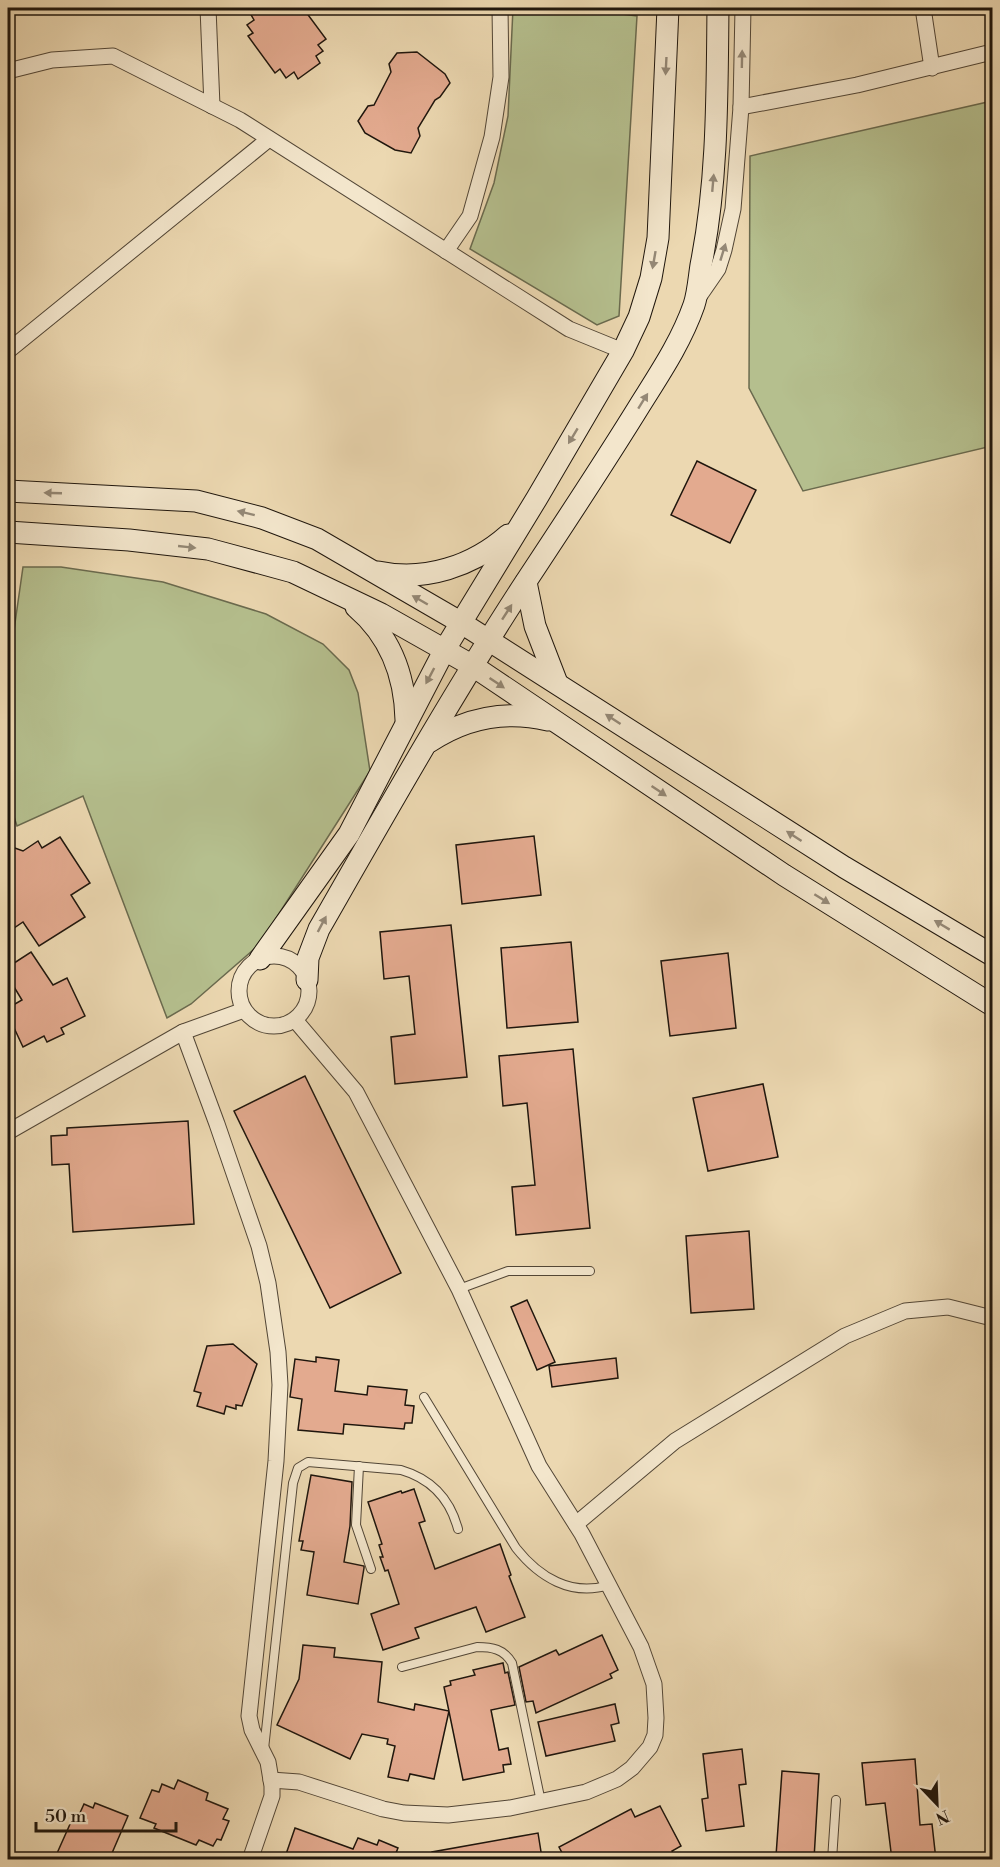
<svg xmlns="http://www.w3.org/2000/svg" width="1000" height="1867" viewBox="0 0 1000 1867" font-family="'Libre Bodoni',serif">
  <rect width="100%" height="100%" fill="#ecd8b1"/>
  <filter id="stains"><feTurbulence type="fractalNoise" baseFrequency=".00333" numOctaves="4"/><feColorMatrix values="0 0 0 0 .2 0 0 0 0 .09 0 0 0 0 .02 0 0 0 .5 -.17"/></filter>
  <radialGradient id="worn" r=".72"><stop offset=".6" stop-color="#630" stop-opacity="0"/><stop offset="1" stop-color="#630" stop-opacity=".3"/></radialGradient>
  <!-- green -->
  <g fill="#b5bf8e" stroke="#6a6a4e" stroke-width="1.5">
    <polygon points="513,8 577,8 637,16 619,316 597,325 470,249 494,183 508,116"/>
    <polygon points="992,101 992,446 803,491 749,388 750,156"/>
    <polygon points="23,567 61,567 163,582 266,614 323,644 349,670 358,693 370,771 259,945 191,1004 167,1018 83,796 17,826 8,798 8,672"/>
  </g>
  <!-- building -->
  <g fill="#e3aa8f" stroke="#1f160d" stroke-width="1.5">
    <polygon points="258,8 303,8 326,39 318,45 323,51 316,56 320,63 298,79 294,72 286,78 280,69 275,73 248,36 253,33 247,25 254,20 250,13"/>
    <polygon points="417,52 445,74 450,83 440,97 435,100 418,128 420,136 411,153 395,150 365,133 358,121 368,106 374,105 391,72 389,64 397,53"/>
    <polygon points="697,461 756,490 730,543 671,515"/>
    <polygon points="534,836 541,895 462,904 456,845"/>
    <polygon points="60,837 90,883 71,895 85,917 39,946 23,922 8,932 8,858 12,847 23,851 38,841 42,848"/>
    <polygon points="451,925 467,1077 395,1084 391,1037 415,1034 409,976 384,979 380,932"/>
    <polygon points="571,942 578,1022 507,1028 501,948"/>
    <polygon points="31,952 53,985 67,978 85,1016 61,1028 64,1034 47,1042 44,1036 23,1047 8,1015 8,1008 22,1000 8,977 8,967"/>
    <polygon points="728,953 736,1028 670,1036 661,961"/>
    <polygon points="573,1049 590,1228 516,1235 512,1187 535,1185 527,1103 503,1106 499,1056"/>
    <polygon points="305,1076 401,1273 330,1308 234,1111"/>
    <polygon points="763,1084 778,1157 708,1171 693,1098"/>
    <polygon points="188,1121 194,1224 73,1232 69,1164 52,1165 51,1136 67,1135 67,1128"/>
    <polygon points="749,1231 754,1309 691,1313 686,1236"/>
    <polygon points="527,1300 555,1362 537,1370 511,1307"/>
    <polygon points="233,1344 257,1364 242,1406 236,1405 236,1409 226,1406 224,1414 197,1406 201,1393 194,1391 207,1346"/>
    <polygon points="316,1357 339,1360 335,1391 367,1395 368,1386 407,1390 405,1405 414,1406 412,1423 405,1423 404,1429 344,1424 343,1434 298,1430 302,1399 290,1397 295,1359 316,1362"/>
    <polygon points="616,1358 618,1378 552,1387 549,1366"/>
    <polygon points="311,1475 352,1482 350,1526 344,1562 364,1566 364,1568 358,1604 307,1595 314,1552 301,1550 303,1541 299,1541"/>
    <polygon points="414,1489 425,1521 419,1523 435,1569 500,1544 511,1575 509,1576 525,1617 486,1632 476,1607 415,1628 419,1638 383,1650 371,1614 399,1604 388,1570 385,1571 380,1557 383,1557 379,1545 382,1544 368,1502 401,1491 402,1493"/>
    <polygon points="602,1635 618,1670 610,1674 612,1678 536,1713 533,1701 526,1702 519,1667 556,1650 559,1655"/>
    <polygon points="303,1645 335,1648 334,1657 382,1662 378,1702 414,1710 415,1704 449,1711 434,1779 410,1774 408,1781 388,1777 395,1746 387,1744 388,1739 362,1734 350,1759 277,1725 299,1679"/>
    <polygon points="503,1663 505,1673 508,1672 515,1705 491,1710 499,1750 508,1748 511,1764 503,1765 504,1772 463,1780 444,1687 451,1685 450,1681 475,1675 473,1670"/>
    <polygon points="615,1704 619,1723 611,1725 615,1741 546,1756 538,1722"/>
    <polygon points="742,1749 746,1784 739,1785 744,1826 706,1831 702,1799 708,1798 703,1754"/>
    <polygon points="915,1759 920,1825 932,1824 936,1860 892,1860 885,1803 866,1805 862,1763"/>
    <polygon points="782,1771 819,1774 814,1859 776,1856"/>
    <polygon points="178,1780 208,1793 206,1800 228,1809 223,1819 229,1821 221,1840 217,1839 213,1846 199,1840 196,1845 154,1828 156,1824 140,1818 152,1790 159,1792 162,1784 174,1789"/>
    <polygon points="95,1803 128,1816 109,1860 54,1860 75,1813 79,1815 84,1804 93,1808"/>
    <polygon points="660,1806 681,1846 672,1851 677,1860 566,1860 559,1847 631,1809 635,1817"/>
    <polygon points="295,1828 353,1849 358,1838 377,1845 379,1840 398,1848 396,1853 410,1860 284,1860"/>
    <polygon points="538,1833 542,1858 532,1860 432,1860 432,1852"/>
  </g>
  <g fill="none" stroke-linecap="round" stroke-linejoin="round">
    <!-- lane casing -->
    <g stroke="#524636" stroke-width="10">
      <g id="lane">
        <polyline points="459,1289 508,1271 590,1271"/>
        <path d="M424,1397L516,1548C539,1577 571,1597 609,1585"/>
        <polyline points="359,1466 356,1525 371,1569"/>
        <path d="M402,1667L477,1647C492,1647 504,1649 512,1663L541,1802"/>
        <path d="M264,1749L293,1483L298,1468L308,1462L401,1470C432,1479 450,1499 458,1529"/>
        <polyline points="832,1860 836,1800"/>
      </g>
    </g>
    <!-- street casing -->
    <g stroke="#524636" stroke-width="17">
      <g id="street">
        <polyline points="208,8 212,106"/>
        <polyline points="923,8 932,68"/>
        <polyline points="8,71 52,60 113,56 240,120 569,329 623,351"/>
        <polyline points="741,107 857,85 992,52"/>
        <polyline points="446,251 470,216 492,137 501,77 500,8"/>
        <polyline points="698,298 718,269 724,250 733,209 741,107 743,8"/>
        <polyline points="8,351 269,139"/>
        <circle cx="274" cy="991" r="35"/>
        <polyline points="183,1032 217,1124 259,1246 268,1283 278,1352 280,1385 276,1461 249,1716 252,1730 268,1762 272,1786 272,1796 250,1860"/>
        <polyline points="8,1132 183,1032 244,1010"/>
        <polyline points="576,1524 675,1441 845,1336 905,1311 948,1307 992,1318"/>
        <polyline points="271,1780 299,1782 383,1809 404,1813 448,1815 510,1808 586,1792 617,1779 632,1768 650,1747 655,1735 656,1718 654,1684 641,1647 582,1534 539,1466 459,1289 356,1092 295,1020"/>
      </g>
    </g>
    <!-- secondary casing -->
    <g stroke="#1f160d" stroke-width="23">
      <g id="secondary">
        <polyline points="8,491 196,501 262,518 317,539 460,622 844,867 992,955"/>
        <polyline points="8,532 129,540 208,549 293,572 381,614 473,666 784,875 992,1005"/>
        <path d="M378,572C425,582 473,566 508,535"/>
        <polyline points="526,582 535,626 557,683"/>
        <path d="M356,607C390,636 405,676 406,720"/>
        <path d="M429,742C465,718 506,710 548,720"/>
        <polyline points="260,959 349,834 445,649 537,498 623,351 639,317 651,278 658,238 668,8"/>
        <path d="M307,980L308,958L319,929C386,812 452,695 525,583C564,524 603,465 640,405C660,373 681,342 694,305C698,293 699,278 701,265C718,180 717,93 718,8"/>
      </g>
    </g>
    <!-- lane -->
    <use href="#lane" stroke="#f3e6cc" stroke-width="8"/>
    <!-- street -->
    <use href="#street" stroke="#f3e6cc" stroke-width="15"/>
    <!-- secondary -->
    <use href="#secondary" stroke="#f3e6cc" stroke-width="21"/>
  </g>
  <!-- one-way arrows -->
  <defs><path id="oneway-solid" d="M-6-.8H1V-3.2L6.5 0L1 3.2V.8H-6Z" transform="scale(1.5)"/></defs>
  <g fill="#948876">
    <use href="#oneway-solid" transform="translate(742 59) rotate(-89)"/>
    <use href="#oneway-solid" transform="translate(666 66) rotate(93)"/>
    <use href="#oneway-solid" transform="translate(713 183) rotate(-85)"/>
    <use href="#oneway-solid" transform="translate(723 252) rotate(-73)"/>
    <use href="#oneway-solid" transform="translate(654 260) rotate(100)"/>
    <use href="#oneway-solid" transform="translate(643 401) rotate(-58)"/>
    <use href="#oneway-solid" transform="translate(573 436) rotate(121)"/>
    <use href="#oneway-solid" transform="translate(53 493) rotate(-178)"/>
    <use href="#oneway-solid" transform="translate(246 513) rotate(-166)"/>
    <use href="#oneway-solid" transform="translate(187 547) rotate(6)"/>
    <use href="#oneway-solid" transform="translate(420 600) rotate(-150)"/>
    <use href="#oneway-solid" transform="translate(507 612) rotate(-57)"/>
    <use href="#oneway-solid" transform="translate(430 676) rotate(118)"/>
    <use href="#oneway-solid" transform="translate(497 683) rotate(34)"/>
    <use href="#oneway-solid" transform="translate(613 719) rotate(-147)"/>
    <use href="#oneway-solid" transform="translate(659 791) rotate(34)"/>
    <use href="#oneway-solid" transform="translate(794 836) rotate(-147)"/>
    <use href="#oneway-solid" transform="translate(822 899) rotate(32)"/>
    <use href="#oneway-solid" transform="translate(322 924) rotate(-62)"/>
    <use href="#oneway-solid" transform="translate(942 925) rotate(-149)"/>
  </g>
  <!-- margin -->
  <rect width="1000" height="1867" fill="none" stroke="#ecd8b1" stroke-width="30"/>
  <rect x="9" y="9" width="982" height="1849" fill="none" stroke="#1f160d" stroke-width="3"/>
  <rect x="15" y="15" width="970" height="1837" fill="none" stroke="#1f160d" stroke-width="1.5"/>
  <!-- north arrow -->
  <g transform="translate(937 1804) rotate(157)" stroke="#f3e6cc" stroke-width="4.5" paint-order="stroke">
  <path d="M0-4.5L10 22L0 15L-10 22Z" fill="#1f160d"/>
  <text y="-9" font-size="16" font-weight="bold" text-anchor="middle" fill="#1f160d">N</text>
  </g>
  <!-- scale -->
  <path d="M36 1822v9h140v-9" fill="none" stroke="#1f160d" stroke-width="3"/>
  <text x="45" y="1822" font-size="18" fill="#1f160d" stroke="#f3e6cc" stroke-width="4.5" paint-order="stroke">50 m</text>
  <rect width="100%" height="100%" filter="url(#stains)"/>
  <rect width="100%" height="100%" fill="url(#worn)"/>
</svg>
